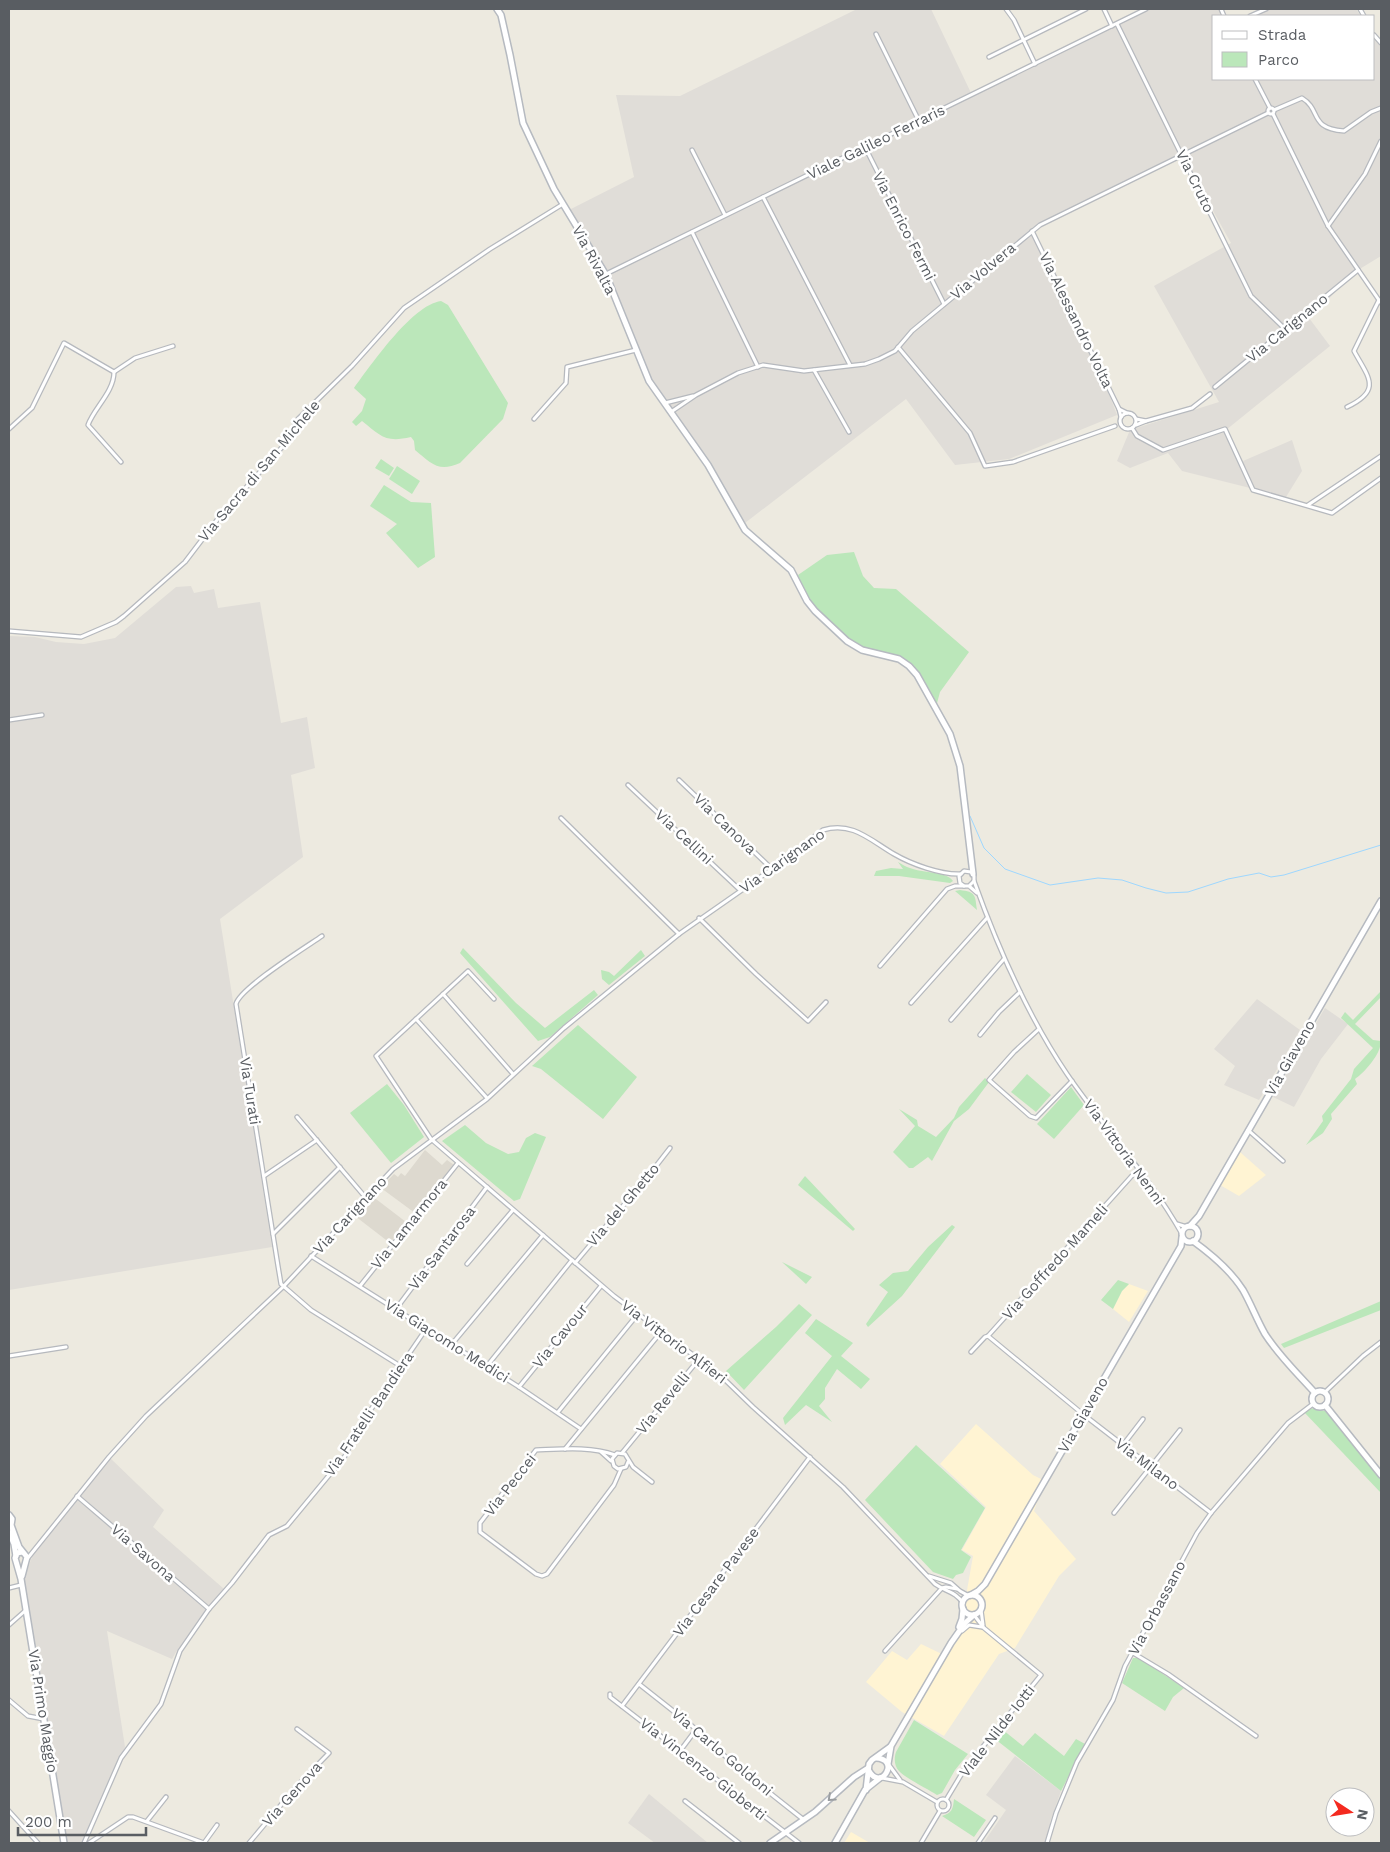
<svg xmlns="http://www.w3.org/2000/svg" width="1390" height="1852" viewBox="0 0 1390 1852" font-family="'Work Sans',sans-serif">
  <rect width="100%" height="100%" fill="#edeae0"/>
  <!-- commercial -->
  <g fill="#fff4d3">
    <polygon points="1240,1152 1266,1175 1239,1196 1220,1185"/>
    <polygon points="1129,1284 1148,1291 1129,1322 1113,1309 1122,1291"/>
    <polygon points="976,1424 1033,1475 1045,1481 1034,1511 1076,1559 1059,1576 1015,1648 999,1654 944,1736 902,1712 866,1682 892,1651 907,1660 921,1644 944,1655 962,1619 973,1556 962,1550 986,1507 940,1464"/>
    <polygon points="851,1832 870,1843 844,1843"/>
  </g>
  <!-- industrial -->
  <g fill="#e0ddd8">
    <polygon points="857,9 931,9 972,95 1144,9 1221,9 1224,16 1214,16 1214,79 1374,79 1374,35 1381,47 1381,256 1358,270 1309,318 1330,346 1226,430 1243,461 1292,440 1302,471 1286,497 1182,471 1168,453 1130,468 1117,461 1130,430 1219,402 1154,286 1231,243 1182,155 1032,231 1111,399 1117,415 1009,459 955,465 906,399 745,523 642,367 606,275 569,210 634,177 616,95 680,96"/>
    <polygon points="1266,9 1356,9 1361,16 1250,16"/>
    <polygon points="191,586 194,593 214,589 218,608 260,602 281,723 307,717 315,768 291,775 303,857 220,919 272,1247 9,1290 9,636 35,637 56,642 84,644 115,638 176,587"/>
    <polygon points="1257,999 1300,1030 1259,1100 1224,1085 1235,1066 1214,1049"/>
    <polygon points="1325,1008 1348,1024 1321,1059 1294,1107 1273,1097"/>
    <polygon points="109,1457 164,1510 153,1527 224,1589 176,1652 172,1659 107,1631 125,1747 84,1843 64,1843 22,1584 35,1549"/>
    <polygon points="1015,1756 1061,1791 1050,1822 1050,1832 1045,1843 984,1842 1006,1810 986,1795"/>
    <polygon points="649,1794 708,1843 655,1843 628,1823"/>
  </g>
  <!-- education -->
  <g fill="#ddd9cf">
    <polygon points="425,1150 442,1165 447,1160 454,1165 415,1213 381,1188 394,1174 398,1177 401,1173 405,1176"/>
    <polygon points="372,1196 406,1222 390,1243 355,1216"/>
  </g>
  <!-- green -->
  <g fill="#bbe7ba">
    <path d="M441,301L448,305L508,403L503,419L460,463C438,473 431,463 415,450L414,441L411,437C385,443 381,436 362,421L356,426L352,422L362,411L366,399L354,388C371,365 412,305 441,301Z"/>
    <polygon points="381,459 394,468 389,476 375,468"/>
    <polygon points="397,466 420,481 412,494 389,479"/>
    <polygon points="384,485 411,502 431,503 435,557 418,568 386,533 397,524 370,506"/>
    <polygon points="854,552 863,576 874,588 896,589 969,652 940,692 936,707 917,670 903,658 859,646 846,638 821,616 806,595 798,575 827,555"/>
    <path d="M898,862C902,864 906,867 910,868C921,873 947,871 953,881L950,883L899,876H874L876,871L891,868L903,869Z"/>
    <path d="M960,890C976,892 975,895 977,910L955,891Z"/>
    <polygon points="463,948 516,1003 545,1028 594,990 598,995 550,1037 538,1041 460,953"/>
    <polygon points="641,950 645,956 609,985 602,979 601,970 609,972 614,976"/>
    <path d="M1381,991V997L1355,1024L1373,1040L1381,1041C1381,1054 1365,1072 1355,1079L1357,1084L1331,1114L1332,1119L1323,1133L1306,1145L1323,1121L1322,1116L1351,1079L1354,1069L1373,1048L1341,1018L1345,1012L1353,1020Z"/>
    <polygon points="578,1025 637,1077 603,1119 541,1069 532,1066"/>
    <polygon points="1027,1074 1051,1095 1036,1112 1011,1092"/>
    <polygon points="985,1078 989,1082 969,1109 954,1121 932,1161 928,1157 913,1168 909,1168 893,1152 915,1126 899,1109 917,1120 918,1126 936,1137 954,1118 959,1107"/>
    <polygon points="387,1084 404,1105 424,1137 391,1163 350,1113"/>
    <polygon points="1071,1087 1084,1105 1054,1139 1037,1124"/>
    <polygon points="465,1125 486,1143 508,1154 519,1152 526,1138 535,1133 546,1137 520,1199 514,1201 442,1141"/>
    <polygon points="805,1176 855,1229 853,1231 798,1185"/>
    <polygon points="952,1225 955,1227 902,1296 868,1327 866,1324 888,1292 879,1285 893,1273 908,1271 928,1247"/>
    <polygon points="782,1262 812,1277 806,1284"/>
    <polygon points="1118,1280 1129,1284 1122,1291 1113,1309 1101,1300"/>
    <polygon points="1381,1301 1381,1310 1284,1348 1281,1344"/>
    <polygon points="799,1304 812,1315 744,1390 726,1371 776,1327"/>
    <polygon points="816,1319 853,1343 841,1356 870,1379 861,1389 837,1369 825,1388 825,1399 819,1406 832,1422 806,1405 785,1425 783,1418 832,1356 805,1333"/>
    <polygon points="1310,1408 1325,1411 1339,1426 1381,1478 1381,1493 1304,1412"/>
    <polygon points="916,1445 985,1508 961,1550 971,1557 963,1573 956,1575 953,1579 933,1572 865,1500"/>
    <polygon points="1133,1658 1139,1658 1184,1688 1173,1697 1165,1711 1122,1683"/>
    <path d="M914,1720L968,1754L955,1770L942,1793L937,1795C928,1789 905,1778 899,1771C894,1766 894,1758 896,1752Z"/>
    <polygon points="1003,1730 1023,1746 1035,1733 1064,1756 1076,1739 1085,1744 1061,1791 995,1739"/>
    <path d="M954,1799L986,1820L974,1837L942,1816C952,1813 953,1809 954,1799Z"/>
  </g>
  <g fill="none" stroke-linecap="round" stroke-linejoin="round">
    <!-- stream -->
    <polyline stroke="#9ed7ff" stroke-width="1" points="970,816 984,848 1005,869 1050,885 1098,878 1122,880 1146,888 1166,893 1188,892 1228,879 1259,873 1271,877 1284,875 1381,845"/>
    <!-- street casing -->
    <g stroke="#b6b9be" stroke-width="5.5">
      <g id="street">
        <polyline points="1006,9 1014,20 1035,64"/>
        <polyline points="1104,9 1112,26"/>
        <polyline points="1221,9 1224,16"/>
        <polyline points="1360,9 1364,16"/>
        <polyline points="1250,16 1266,9"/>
        <polyline points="1117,24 1251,296 1285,329"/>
        <polyline points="876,34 919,121"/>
        <polyline points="1374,35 1381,43"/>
        <polyline points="989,57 1086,9"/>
        <polyline points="1255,79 1270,108"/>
        <circle cx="1271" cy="111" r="3"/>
        <path d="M1274,110L1302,98C1322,110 1308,128 1344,131L1371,112L1381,108"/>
        <polyline points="1273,114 1328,226 1381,303"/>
        <polyline points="865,147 944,304"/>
        <polyline points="692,150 725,215"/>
        <polyline points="763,197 850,365"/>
        <polyline points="1328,226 1365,174 1381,141"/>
        <polyline points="1032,231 1119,409"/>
        <polyline points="692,232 758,367"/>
        <polyline points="606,274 1146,9"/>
        <polyline points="898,347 970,433 985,466 1013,462 1115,426"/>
        <polyline points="814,370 849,432"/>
        <polyline points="114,372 135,358 173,346"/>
        <polyline points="1215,387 1358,270"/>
        <polyline points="665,403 693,396"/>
        <path d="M1347,407C1383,390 1368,377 1354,351L1379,300"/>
        <polyline points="671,412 696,395 738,373 763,365 804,371 865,364 879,359 895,351 912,331 1040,225 1268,113"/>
        <circle cx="1128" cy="421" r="8"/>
        <polyline points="1121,417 1119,409 1127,413"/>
        <polyline points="534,419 566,383 567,367 636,350"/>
        <polyline points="1136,419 1146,421 1136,425"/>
        <polyline points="1146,421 1192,408 1210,394"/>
        <polyline points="1132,428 1137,436 1163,450 1225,429 1253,490 1332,513 1381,478"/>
        <path d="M9,429L32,408L64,343L114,372C114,392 94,408 88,425L121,462"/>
        <polyline points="1308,505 1381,456"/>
        <polyline points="9,631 81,637 116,622 124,616 185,562 217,520 284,445 298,419 352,366 404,308 490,249 563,204"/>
        <polyline points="9,720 42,715"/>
        <polyline points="679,780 772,869"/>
        <polyline points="628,785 740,890"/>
        <polyline points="561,818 679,934"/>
        <path d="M974,881C998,948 1027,1015 1067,1074C1104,1128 1150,1177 1182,1234"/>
        <polyline points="969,886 974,881 974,876 971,872 964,871 959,876 960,883 964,886 969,886 977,893"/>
        <polyline points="699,918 756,974 808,1021 826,1002"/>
        <path d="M322,936C306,947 240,988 236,1004L278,1266L281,1284L311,1310L402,1367"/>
        <polyline points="880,966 947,889 955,886 964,886"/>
        <polyline points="443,994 513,1074"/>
        <path d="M494,999L468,971L376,1056L431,1139L614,1296L720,1375L753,1407L843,1487L935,1584C946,1592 955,1591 963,1603"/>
        <polyline points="911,1003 987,918"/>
        <polyline points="416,1019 487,1098"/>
        <polyline points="951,1020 1004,959"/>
        <polyline points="1039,1029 1014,1052 989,1080 1030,1116 1036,1118 1072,1081"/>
        <polyline points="980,1035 999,1012 1020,992"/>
        <polyline points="297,1117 366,1198"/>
        <polyline points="1248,1130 1283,1161"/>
        <polyline points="264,1176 317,1140"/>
        <polyline points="1177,1224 1187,1227"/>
        <polyline points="273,1234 340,1167"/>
        <polyline points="311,1256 519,1387 581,1429"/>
        <polyline points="575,1263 649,1175 670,1148"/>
        <polyline points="467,1264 513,1210"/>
        <polyline points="360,1286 458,1163"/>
        <polyline points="396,1309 487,1187"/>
        <polyline points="988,1336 1084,1415 1211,1513"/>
        <polyline points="452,1344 543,1235"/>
        <polyline points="971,1352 985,1337 988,1336 1138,1169"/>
        <polyline points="9,1356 66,1347"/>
        <polyline points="487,1366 572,1260"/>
        <polyline points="519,1387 601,1286"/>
        <polyline points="1324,1393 1363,1356 1381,1342"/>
        <polyline points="558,1412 637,1315"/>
        <polyline points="1123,1445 1143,1419"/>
        <polyline points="565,1449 661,1332"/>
        <polyline points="601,1452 611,1461"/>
        <polyline points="622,1453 699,1359"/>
        <path d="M615,1455C591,1446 561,1449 536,1450L480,1523V1532L536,1574L542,1576L547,1574L614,1485L621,1469"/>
        <polyline points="628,1462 626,1467 618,1469 614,1466 612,1459 617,1453 625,1454 633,1467 652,1482"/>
        <polyline points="77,1496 209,1609"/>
        <polyline points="1114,1513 1180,1430"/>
        <path d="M27,1559L109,1457L146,1416L283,1287L393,1169L487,1099L564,1028L679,934L772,869L823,830C852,821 870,840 894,854C911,864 941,875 961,874"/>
        <polyline points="929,1576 951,1583 960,1591 969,1596"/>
        <polyline points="9,1588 21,1585"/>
        <polyline points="981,1610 983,1625"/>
        <polyline points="9,1625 26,1610"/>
        <polyline points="962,1631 969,1625 982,1627"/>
        <polyline points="885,1651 942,1588 946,1587 957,1589"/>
        <polyline points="1133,1653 1168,1674 1256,1736"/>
        <polyline points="639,1684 691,1725 737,1767 804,1820"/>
        <polyline points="610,1694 610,1697 799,1843"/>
        <polyline points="9,1700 28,1716 44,1719"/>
        <polyline points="622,1706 810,1457"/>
        <polyline points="680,1751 695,1731"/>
        <polyline points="889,1765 900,1780"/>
        <polyline points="882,1778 903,1782 937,1802"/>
        <circle cx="943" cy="1805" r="6"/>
        <polyline points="946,1800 964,1770 1041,1675 984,1628 974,1615"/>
        <polyline points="685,1801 739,1843"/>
        <polyline points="9,1811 38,1843"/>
        <polyline points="147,1821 166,1797"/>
        <polyline points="84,1843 121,1758 161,1704 180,1651 209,1609 232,1583 269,1535 287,1526 345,1456 359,1427 426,1329"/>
        <polyline points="89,1843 128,1817 133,1817 204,1843"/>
        <polyline points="204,1843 217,1825"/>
        <polyline points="249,1843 296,1787 329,1753 297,1729"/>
        <polyline points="921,1843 940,1811"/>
        <polyline points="978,1843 995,1818"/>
        <polyline points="1047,1843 1056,1813 1077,1762 1113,1700 1125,1666 1197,1533 1211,1513 1288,1423 1313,1404"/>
      </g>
    </g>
    <!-- secondary casing -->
    <g stroke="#b6bac0" stroke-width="8">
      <g id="secondary">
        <polyline points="497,9 501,15 510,55 523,123 554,189 606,275 649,381 708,465 745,530 791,570 807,601 815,611 847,641 862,650 899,659 909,666 917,675 950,734 960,766 973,874"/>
        <polyline points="1190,1226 1199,1216 1381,901"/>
        <circle cx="1190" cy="1234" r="8"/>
        <path d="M1193,1241C1211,1254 1231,1271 1243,1290C1251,1304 1257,1320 1265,1334C1279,1356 1298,1374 1315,1393"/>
        <circle cx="1320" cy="1399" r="8"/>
        <polyline points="1325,1405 1381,1475"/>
        <polyline points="9,1515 12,1519 11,1525 19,1547 27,1557 22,1576"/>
        <polyline points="9,1532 14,1544 16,1556"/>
        <polyline points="22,1552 17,1553 15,1558 21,1579 64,1843"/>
        <polyline points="971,1595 978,1591 985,1584 1181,1246 1182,1237"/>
        <circle cx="972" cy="1605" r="10"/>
        <polyline points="959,1627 962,1619 963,1609"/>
        <polyline points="888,1764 891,1746 951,1643 965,1623 974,1615"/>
        <path d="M869,1771C881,1792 901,1759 876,1758"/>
        <polyline points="866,1790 869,1764 872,1760 890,1747"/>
        <polyline points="770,1843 815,1812 854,1777 868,1768"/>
        <polyline points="835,1843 865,1790 880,1778"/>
      </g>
    </g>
    <!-- street -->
    <use href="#street" stroke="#fff" stroke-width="3"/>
    <!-- secondary -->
    <use href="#secondary" stroke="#fff" stroke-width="5"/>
  </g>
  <!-- one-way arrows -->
  <defs><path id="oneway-chevron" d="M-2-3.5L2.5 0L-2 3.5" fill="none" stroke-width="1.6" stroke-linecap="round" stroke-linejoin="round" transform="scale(1.25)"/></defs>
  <use stroke="#9b9ea1" href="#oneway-chevron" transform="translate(831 1798) rotate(138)"/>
  <g text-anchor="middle" stroke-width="5" stroke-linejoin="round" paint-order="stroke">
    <!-- street labels -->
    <g font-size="15" fill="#595d62" stroke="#fff">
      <text transform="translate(876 142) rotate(-26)" y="5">Viale Galileo Ferraris</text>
      <text transform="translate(1195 181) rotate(64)" y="5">Via Cruto</text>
      <text transform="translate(904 226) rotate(63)" y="5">Via Enrico Fermi</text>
      <text transform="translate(594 260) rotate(62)" y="5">Via Rivalta</text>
      <text transform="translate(983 271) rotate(-40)" y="5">Via Volvera</text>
      <text transform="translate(1076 320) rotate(64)" y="5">Via Alessandro Volta</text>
      <text transform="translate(1287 328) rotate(-39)" y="5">Via Carignano</text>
      <text transform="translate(259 471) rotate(-50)" y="5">Via Sacra di San Michele</text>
      <text transform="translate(725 824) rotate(44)" y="5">Via Canova</text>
      <text transform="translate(684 837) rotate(43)" y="5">Via Cellini</text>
      <text transform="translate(782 861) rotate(-35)" y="5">Via Carignano</text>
      <text transform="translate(1290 1058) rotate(-60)" y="5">Via Giaveno</text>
      <text transform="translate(250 1091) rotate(81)" y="5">Via Turati</text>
      <text transform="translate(1124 1152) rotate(54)" y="5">Via Vittoria Nenni</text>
      <text transform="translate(623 1205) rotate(-50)" y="5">Via del Ghetto</text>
      <text transform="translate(350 1215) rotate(-47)" y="5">Via Carignano</text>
      <text transform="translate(409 1224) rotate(-51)" y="5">Via Lamarmora</text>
      <text transform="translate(442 1248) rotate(-53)" y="5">Via Santarosa</text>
      <text transform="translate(1055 1262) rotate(-48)" y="5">Via Goffredo Mameli</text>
      <text transform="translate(560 1336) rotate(-51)" y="5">Via Cavour</text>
      <text transform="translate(447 1341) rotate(32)" y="5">Via Giacomo Medici</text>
      <text transform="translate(674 1342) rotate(37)" y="5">Via Vittorio Alfieri</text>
      <text transform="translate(663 1403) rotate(-51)" y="5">Via Revelli</text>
      <text transform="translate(369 1414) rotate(-56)" y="5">Via Fratelli Bandiera</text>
      <text transform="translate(1083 1415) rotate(-60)" y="5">Via Giaveno</text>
      <text transform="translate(1147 1464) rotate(37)" y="5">Via Milano</text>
      <text transform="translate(510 1485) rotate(-52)" y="5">Via Peccei</text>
      <text transform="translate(143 1553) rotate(41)" y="5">Via Savona</text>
      <text transform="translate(716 1582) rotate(-53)" y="5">Via Cesare Pavese</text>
      <text transform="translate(1157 1608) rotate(-62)" y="5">Via Orbassano</text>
      <text transform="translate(43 1711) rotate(81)" y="5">Via Primo Maggio</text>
      <text transform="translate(997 1731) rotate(-52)" y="5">Viale Nilde Iotti</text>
      <text transform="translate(722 1752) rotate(40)" y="5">Via Carlo Goldoni</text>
      <text transform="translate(703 1769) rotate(38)" y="5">Via Vincenzo Gioberti</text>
      <text transform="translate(292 1794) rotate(-48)" y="5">Via Genova</text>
    </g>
  </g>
  <!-- border -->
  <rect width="1390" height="1852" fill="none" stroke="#595d62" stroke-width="20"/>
  <!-- legend -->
  <rect x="1212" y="15" width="162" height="65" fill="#ffffff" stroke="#bdbec0"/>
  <rect x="1222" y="31" width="25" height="8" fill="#ffffff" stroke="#bdbec0"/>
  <text x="1258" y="40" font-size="15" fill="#595d62">Strada</text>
  <rect x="1222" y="52" width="25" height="15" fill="#bbe7ba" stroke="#bdbec0"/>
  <text x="1258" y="65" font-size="15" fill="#595d62">Parco</text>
  <!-- north arrow -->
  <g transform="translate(1350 1812) rotate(102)"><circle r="24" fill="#ffffff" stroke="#bdbec0"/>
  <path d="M0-4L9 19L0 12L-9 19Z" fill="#f42a1f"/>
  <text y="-8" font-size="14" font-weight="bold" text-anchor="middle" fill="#595d62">N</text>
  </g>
  <!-- scale -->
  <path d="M18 1827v8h128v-8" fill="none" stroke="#595d62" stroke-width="2.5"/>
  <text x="25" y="1827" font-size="15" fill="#595d62" stroke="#ffffff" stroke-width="4" paint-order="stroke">200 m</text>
</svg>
